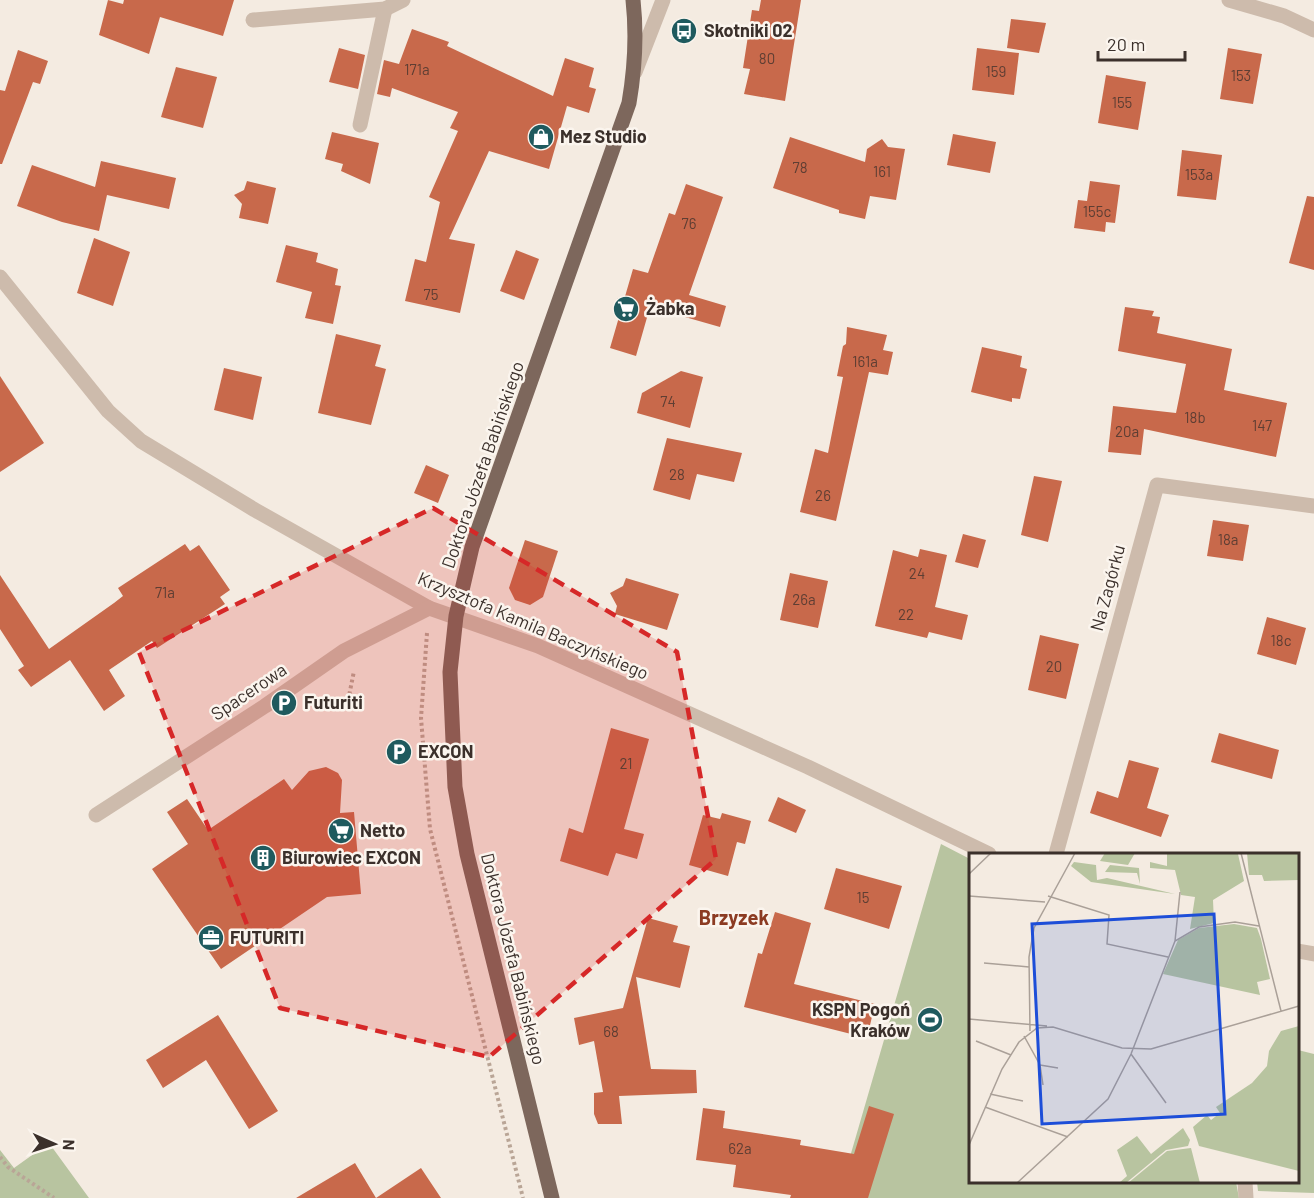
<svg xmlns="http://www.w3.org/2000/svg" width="1314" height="1198" viewBox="0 0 1314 1198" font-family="Barlow,sans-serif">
  <rect width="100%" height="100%" fill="#f4ebe1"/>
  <!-- green -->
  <g fill="#b8c4a0">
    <polygon points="941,844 970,859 970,1182 1236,1182 1239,1198 838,1198"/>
    <polygon points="1298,1050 1314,1054 1314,1193 1258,1191 1257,1182 1298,1182"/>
    <polygon points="49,1143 89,1198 0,1198 0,1150 14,1168"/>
  </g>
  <!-- building -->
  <g fill="#c8694b">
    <polygon points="108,0 123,4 124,0 234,0 223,36 160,17 149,54 99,35"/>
    <polygon points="761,0 801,0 785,101 744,94 750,69 743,68 752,10 759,11"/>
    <polygon points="1011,19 1046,23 1039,53 1007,48"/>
    <polygon points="412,29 449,42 447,46 553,96 565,58 594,68 589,87 596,89 589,113 567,106 549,169 489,151 449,239 475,244 460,313 405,301 415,259 426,262 440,202 429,197 458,131 450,128 458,112 392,88 390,97 377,94 384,60 399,64"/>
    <polygon points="339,48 365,55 358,89 329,82"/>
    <polygon points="977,48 1019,53 1014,95 972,90"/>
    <polygon points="1228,48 1262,54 1253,104 1220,99"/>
    <polygon points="18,50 48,61 40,84 33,82 2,164 0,164 0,90 5,91"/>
    <polygon points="176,67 217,77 203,128 161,117"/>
    <polygon points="1106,75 1146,82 1138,130 1098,123"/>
    <polygon points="332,132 379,143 370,184 341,171 343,164 325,159"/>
    <polygon points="953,134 996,142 990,173 947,165"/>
    <polygon points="790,137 865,162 867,149 882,139 888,147 905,149 896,200 870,196 865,219 839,213 839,210 773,188"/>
    <polygon points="1182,150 1222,155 1216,200 1177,196"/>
    <polygon points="101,161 176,178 169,209 107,195 99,231 62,222 17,206 32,165 95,187"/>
    <polygon points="247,181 276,188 268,224 239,218 242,204 234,195 244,190"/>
    <polygon points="1090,181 1120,185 1115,223 1106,222 1105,232 1074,228 1078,200 1087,201"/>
    <polygon points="686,184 723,197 689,295 726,306 720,327 650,307 636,356 610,348 633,269 648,273 669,213 675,215"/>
    <polygon points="1307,196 1314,197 1314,270 1289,263"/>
    <polygon points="94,238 130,252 113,306 77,293"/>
    <polygon points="286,245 318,253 316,262 338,269 335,285 341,286 333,324 305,318 312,292 276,282"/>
    <polygon points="516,250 539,259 524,300 500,291"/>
    <polygon points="1125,307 1154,311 1152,316 1160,317 1157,333 1232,349 1224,390 1287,403 1276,457 1144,429 1141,455 1108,452 1113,406 1176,413 1186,364 1118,351"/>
    <polygon points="847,327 887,335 883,350 893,352 888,375 869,372 836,521 800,512 815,449 828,453 843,377 837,376 843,346 846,344"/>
    <polygon points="336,334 381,345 375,366 386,369 371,425 318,413"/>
    <polygon points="982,347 1022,356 1020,367 1027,369 1020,399 1012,398 1012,402 971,392"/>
    <polygon points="224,368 262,377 253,420 214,410"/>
    <polygon points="681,371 703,377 690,428 637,413 642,393"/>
    <polygon points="0,376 44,443 0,472"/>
    <polygon points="667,438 742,453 734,482 697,474 690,500 653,490"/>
    <polygon points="426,465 449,475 438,503 414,493"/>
    <polygon points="1034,476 1062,481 1048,542 1021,535"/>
    <polygon points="1213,520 1249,525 1243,561 1207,556"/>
    <polygon points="963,534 986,540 978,568 955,562"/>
    <polygon points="525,540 558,551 543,597 530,605 515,600 509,588"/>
    <polygon points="185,544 190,551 199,545 230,590 220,597 225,604 157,648 152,641 109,670 125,696 104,711 70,660 31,687 18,670 24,666 0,629 0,575 49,649 114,603 123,596 118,588"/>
    <polygon points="920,549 947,555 935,607 968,615 962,640 929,632 927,638 875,626 893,550 918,557"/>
    <polygon points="790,573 828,581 818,628 780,620"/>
    <polygon points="626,578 679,594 667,630 615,614 617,606 610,593 623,586"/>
    <polygon points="1267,617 1306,628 1296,665 1257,654"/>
    <polygon points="1040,635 1079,644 1066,699 1028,690"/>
    <polygon points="611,728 649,739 624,829 644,834 637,859 616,853 608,876 560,861 569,828 583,833"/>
    <polygon points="1219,733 1279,750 1272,779 1211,762"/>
    <polygon points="1129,760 1159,768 1147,808 1169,815 1161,837 1090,813 1097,791 1118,798"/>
    <polygon points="326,767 338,773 342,780 340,813 354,812 361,894 327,897 221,969 152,869 188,844 167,812 187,799 208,830 284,779 292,790 309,771"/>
    <polygon points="778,797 806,810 796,833 768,821"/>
    <polygon points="722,813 751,821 745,844 737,842 728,876 689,865 703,815 720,819"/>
    <polygon points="836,868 902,886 889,929 824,909"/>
    <polygon points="775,912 811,923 794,984 875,1004 867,1038 744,1007 758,953 762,954"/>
    <polygon points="648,918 678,926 673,942 690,946 680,988 636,977 651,1069 696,1070 697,1093 619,1096 622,1124 598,1124 594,1114 594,1093 603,1092 594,1041 579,1045 574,1018 623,1008"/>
    <polygon points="218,1015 278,1111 249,1129 206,1060 163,1088 146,1060"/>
    <polygon points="869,1106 894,1114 868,1198 790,1198 791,1195 733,1187 736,1165 696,1160 703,1108 725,1111 723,1128 801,1140 800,1145 854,1154"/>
    <polygon points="355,1163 376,1198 421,1168 441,1198 296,1198"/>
  </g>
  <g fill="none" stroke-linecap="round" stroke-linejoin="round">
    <!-- path -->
    <g stroke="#b9a596" stroke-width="4" stroke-dasharray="3 3" stroke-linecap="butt">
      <polyline points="427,633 421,718 430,829 523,1198"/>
      <polyline points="347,706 354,671"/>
      <polyline points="0,1157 8,1167 54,1198"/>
    </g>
    <!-- minor -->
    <g stroke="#cdbbac" stroke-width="15">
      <polyline points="1229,0 1284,16 1314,30"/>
      <polyline points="253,20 385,9 403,0"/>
      <polyline points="635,72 663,0"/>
      <polyline points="360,125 385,9"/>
      <polyline points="0,277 108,411 141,441 255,510 429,608 538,646 808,767 989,854"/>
      <polyline points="96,815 265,706 344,651 429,608"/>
      <polyline points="1056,854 1157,485 1314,506"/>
      <polyline points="1298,951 1314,954"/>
      <polyline points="1245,1182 1246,1198"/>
    </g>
    <!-- major -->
    <path stroke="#7d675c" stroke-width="15" d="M552,1198L467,854L455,787L450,672L456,616L472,547L629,103C635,68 637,36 633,0"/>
  </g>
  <!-- marked area -->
  <path fill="#d62828" fill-opacity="0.2" stroke="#d62828" stroke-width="4.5" stroke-dasharray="12 8" stroke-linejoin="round" d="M433,508L677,652L716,859L489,1057L280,1008L139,652Z"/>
  <!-- icons -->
  <defs>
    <g id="bus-disc" transform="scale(1.35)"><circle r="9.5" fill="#1f5a5e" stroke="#fbf5ee"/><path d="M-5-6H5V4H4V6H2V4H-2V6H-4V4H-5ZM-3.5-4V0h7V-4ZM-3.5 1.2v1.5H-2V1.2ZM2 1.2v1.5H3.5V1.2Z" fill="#fff"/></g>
    <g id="shop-disc" transform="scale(1.35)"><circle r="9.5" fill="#1f5a5e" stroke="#fbf5ee"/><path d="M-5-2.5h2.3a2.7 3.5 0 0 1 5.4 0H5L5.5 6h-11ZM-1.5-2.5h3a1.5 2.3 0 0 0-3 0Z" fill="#fff"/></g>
    <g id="supermarket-disc" transform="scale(1.35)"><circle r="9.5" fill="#1f5a5e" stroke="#fbf5ee"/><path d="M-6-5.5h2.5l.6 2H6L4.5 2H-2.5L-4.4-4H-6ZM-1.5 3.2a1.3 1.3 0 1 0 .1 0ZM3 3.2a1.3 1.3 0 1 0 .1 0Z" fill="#fff"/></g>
    <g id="parking-disc" transform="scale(1.35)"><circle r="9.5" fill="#1f5a5e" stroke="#fbf5ee"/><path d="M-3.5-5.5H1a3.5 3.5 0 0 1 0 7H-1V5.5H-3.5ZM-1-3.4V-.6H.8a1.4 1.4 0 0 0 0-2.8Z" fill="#fff"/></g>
    <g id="building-disc" transform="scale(1.35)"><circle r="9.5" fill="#1f5a5e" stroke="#fbf5ee"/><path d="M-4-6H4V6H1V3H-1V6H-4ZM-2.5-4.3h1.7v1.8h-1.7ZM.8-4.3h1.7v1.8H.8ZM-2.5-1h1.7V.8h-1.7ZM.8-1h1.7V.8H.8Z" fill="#fff"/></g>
    <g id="office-disc" transform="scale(1.35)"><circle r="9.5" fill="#1f5a5e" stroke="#fbf5ee"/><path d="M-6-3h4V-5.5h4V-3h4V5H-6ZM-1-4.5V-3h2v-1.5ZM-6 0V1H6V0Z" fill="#fff"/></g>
    <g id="stadium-disc" transform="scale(1.35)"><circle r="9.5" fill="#1f5a5e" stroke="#fbf5ee"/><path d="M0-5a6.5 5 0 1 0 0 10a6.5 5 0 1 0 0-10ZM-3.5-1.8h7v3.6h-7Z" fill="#fff"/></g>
  </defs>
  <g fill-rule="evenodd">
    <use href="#bus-disc" x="684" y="31"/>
    <use href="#shop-disc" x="541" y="137"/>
    <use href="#supermarket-disc" x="626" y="309"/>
    <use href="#parking-disc" x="284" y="703"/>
    <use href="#parking-disc" x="399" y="752"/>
    <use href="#supermarket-disc" x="341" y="831"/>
    <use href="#building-disc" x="263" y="858"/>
    <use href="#office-disc" x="211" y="938"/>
    <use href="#stadium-disc" x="930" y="1020"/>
  </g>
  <g text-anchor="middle" stroke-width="5" stroke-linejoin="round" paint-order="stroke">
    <!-- number labels -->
    <g font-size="15" fill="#5e3e33">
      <text x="767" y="64">80</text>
      <text x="417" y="75">171a</text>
      <text x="996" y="77">159</text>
      <text x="1241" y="81">153</text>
      <text x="1122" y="108">155</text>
      <text x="800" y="173">78</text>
      <text x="882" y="177">161</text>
      <text x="1199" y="180">153a</text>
      <text x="1097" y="217">155c</text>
      <text x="689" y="229">76</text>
      <text x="431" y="300">75</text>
      <text x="865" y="367">161a</text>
      <text x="668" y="407">74</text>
      <text x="1195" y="423">18b</text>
      <text x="1262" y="431">147</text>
      <text x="1127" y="437">20a</text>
      <text x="677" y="480">28</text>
      <text x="823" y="501">26</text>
      <text x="1228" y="545">18a</text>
      <text x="917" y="579">24</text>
      <text x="165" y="598">71a</text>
      <text x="804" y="605">26a</text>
      <text x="906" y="620">22</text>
      <text x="1281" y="646">18c</text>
      <text x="1054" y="672">20</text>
      <text x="626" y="769">21</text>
      <text x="863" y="903">15</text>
      <text x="611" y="1037">68</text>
      <text x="740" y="1154">62a</text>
    </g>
    <!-- poi labels -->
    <g font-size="18" font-weight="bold" fill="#3b302b" stroke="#fbf5ee" text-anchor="start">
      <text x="704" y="37">Skotniki 02</text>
      <text x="560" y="143">Mez Studio</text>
      <text x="646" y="315">Żabka</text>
      <text x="304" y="709">Futuriti</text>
      <text x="418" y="758">EXCON</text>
      <text x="360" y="837">Netto</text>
      <text x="282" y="864">Biurowiec EXCON</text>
      <text x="230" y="944">FUTURITI</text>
      <text x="910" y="1016" text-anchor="end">KSPN Pogoń<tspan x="910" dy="21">Kraków</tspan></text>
    </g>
    <!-- street labels -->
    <g font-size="18" fill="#3b302b" stroke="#fbf5ee">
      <text transform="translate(483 465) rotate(-71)" y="6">Doktora Józefa Babińskiego</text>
      <text transform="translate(1108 588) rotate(-75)" y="6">Na Zagórku</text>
      <text transform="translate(533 626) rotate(23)" y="6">Krzysztofa Kamila Baczyńskiego</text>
      <text transform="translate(249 692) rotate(-34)" y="6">Spacerowa</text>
      <text transform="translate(513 959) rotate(76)" y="6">Doktora Józefa Babińskiego</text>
    </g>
    <!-- neighbourhood labels -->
    <g font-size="20" font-weight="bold" fill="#8c3b22" stroke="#fbf5ee">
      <text x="734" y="925">Brzyzek</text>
    </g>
  </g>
  <!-- overview -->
  <g transform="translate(969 853)">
    <rect width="330" height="330" fill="#f4ebe1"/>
    <path d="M136,0H166L159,12L131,8ZM198,0L269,1L275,28L244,47L245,70L221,76L226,44L212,42L206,17L181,15V9L198,13ZM278,0H330V27L295,28L293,22H280ZM105,9L127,12L128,27L138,25L206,41L122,29L102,13ZM141,12L170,15L171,31L168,20L136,19ZM265,71L288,75L292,86L301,126L288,129L291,142L194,121L209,87L230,75ZM330,173V318L230,293L224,274L238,262L242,267L251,260L247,254L283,230L298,213L300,198L312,178ZM214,275L221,287L219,293L197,297L157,330H150L158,323L148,297L168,283L182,301ZM222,295L231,330H159L198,298Z" fill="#b8c4a0"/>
    <path fill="none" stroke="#aaa098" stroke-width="1.5" d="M272,0L312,158M0,21L22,0M0,43L76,49M79,43L140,62L138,91L199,104M206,88L211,39M15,110L60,114M0,166L78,173M61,178L60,104L65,75L106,0M55,183L71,212L74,232M7,188L42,202M162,201L197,250M71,212L89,215M21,241L54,248M16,254L99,284M0,292L33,216L50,189L68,175L84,174L153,195L182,196L330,153M48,330L139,246L162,201L206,88L230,74L266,69L290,73"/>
    <path fill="#1d4ed8" fill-opacity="0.15" stroke="#1d4ed8" stroke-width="3" d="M245,61L256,261L73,271L63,71Z"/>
    <rect width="330" height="330" fill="none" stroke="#3b302b" stroke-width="3"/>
  </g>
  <!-- north arrow -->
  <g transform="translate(54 1144) rotate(93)" stroke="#fbf5ee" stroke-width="4.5" paint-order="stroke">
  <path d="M0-4.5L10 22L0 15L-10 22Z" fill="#3b302b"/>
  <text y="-9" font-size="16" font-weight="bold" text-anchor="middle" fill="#3b302b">N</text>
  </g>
  <!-- scale -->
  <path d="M1098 51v9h87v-9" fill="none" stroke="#3b302b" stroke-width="3"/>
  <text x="1107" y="51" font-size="18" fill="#3b302b" stroke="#fbf5ee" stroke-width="4.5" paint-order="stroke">20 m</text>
</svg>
